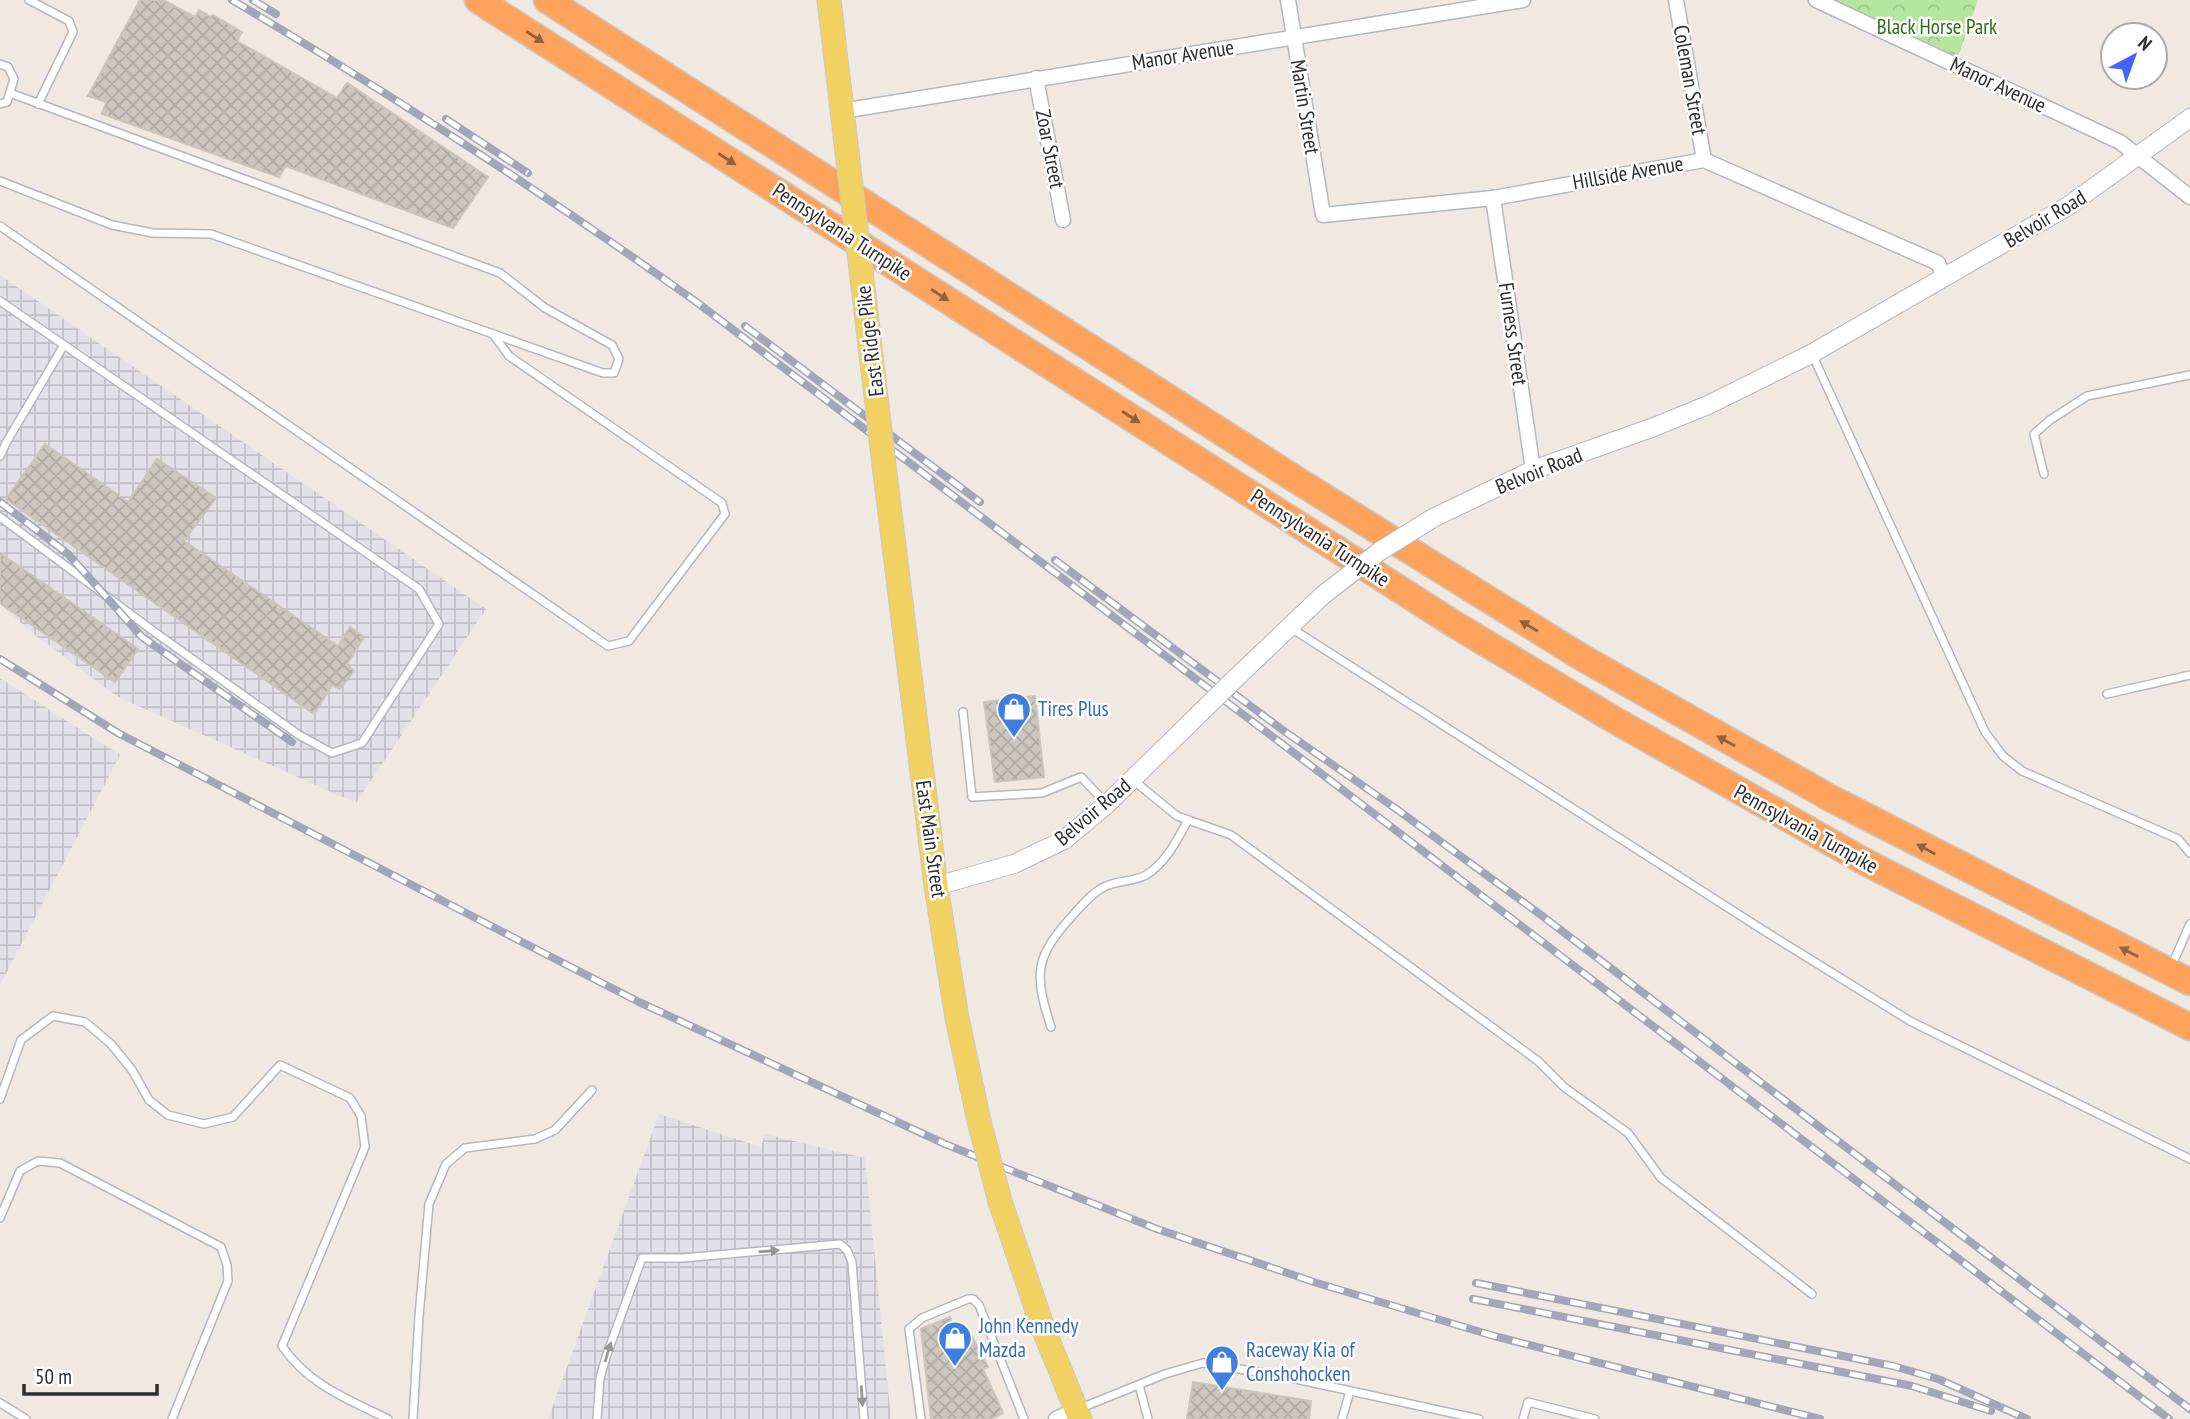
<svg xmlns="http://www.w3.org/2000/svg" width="2190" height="1419" viewBox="0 0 2190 1419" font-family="'PT Sans Narrow',sans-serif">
  <defs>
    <pattern id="industrial-grid" width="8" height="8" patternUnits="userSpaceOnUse" patternTransform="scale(1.75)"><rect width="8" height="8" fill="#e3e1e8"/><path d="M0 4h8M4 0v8" fill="none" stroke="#c3c1c7"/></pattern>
    <pattern id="park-crowns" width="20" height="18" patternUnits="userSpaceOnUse" patternTransform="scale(1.75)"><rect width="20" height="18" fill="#b6e59e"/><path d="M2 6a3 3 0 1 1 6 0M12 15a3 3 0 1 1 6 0" fill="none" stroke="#9dc588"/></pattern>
    <pattern id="building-cross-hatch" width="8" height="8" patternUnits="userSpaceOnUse" patternTransform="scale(1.75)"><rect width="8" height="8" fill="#cbc7bf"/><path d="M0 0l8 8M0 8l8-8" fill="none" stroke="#afaba4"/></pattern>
  </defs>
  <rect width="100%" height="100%" fill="#efe9e1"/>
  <!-- industrial -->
  <g fill="url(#industrial-grid)">
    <polygon points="0,275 486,609 356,803 118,697 35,635 0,604"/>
    <polygon points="0,678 120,755 0,985"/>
    <polygon points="659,1114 761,1147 765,1134 865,1158 891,1419 548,1419"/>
  </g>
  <!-- park -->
  <polygon fill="url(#park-crowns)" points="1816,0 1978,0 1955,65"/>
  <!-- building -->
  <g fill="url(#building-cross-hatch)" stroke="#cbc5ba" stroke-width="2">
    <polygon points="140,0 163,0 195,17 199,10 211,17 213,15 242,32 237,41 337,98 347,83 488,177 453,228 286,166 279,177 102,114 106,102 88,96"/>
    <polygon points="45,444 128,502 157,459 216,498 184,541 338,646 350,627 364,637 347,664 354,671 340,689 332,685 314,714 6,499"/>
    <polygon points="0,553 138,649 115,682 0,603"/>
    <polygon points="1035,696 1044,777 995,782 984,702"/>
    <polygon points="950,1317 955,1333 967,1327 988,1367 983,1369 1003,1413 992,1419 931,1419 921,1329"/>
    <polygon points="1193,1382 1311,1401 1309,1419 1187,1419"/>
  </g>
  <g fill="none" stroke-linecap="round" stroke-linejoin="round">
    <!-- service casing -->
    <g stroke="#b4b7c1" stroke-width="10">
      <g id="service">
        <polyline points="29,0 69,21 73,32 38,104"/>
        <polyline points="0,64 8,67 14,79 7,102 0,104"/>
        <polyline points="0,181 112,225 153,233 211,234 603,373 614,373 619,359 612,345 545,308 500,273 10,93"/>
        <polyline points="0,226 608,646 629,641 725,514 722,503 509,356 493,334"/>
        <polyline points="0,301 419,589 439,624 362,743 332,753 299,735 156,633 0,517"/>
        <polyline points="1812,354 1985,732 2003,756 2022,771 2178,839 2190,853"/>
        <polyline points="0,456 6,443 64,345"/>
        <polyline points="2044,474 2034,434 2050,420 2087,396 2190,375"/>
        <polyline points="1291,628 1763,930 1910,1021 2190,1159"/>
        <polyline points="2107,694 2190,675"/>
        <polyline points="963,712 972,797 1042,793 1081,777 1107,804"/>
        <polyline points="1133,780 1177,816 1231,835 1538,1061 1564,1087 1628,1133 1661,1178 1812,1294"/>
        <polyline points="2172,965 2190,924"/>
        <path d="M1051,1027C1034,974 1034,958 1073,915C1082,905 1092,893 1104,887C1117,880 1134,882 1146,875C1165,864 1178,839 1188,820"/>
        <path d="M0,1099L21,1040L53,1016L85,1022L111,1044L132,1070L149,1100L168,1115L204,1124L233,1117L280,1065L350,1098L361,1116L365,1147L282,1346C309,1385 347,1399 388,1419"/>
        <polyline points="0,1218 20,1171 38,1161 60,1163 221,1247 227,1265 228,1281 172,1419"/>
        <polyline points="1139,1385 1148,1419"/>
        <polyline points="0,1403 26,1419"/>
        <polyline points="1081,1408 1165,1374 1203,1363 1282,1376 1479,1419"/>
        <polyline points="413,1419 419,1316 429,1204 446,1164 465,1148 535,1139 555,1130 592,1090"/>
        <polyline points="597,1419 600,1378 606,1357 642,1258 683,1258 840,1244 847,1250 852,1262 864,1419"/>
        <polyline points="921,1419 909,1329 922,1318 968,1299 973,1299 979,1305 1024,1419"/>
        <polyline points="1342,1419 1350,1391"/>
        <polyline points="1523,1419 1528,1402 1595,1419"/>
      </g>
    </g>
    <!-- minor casing -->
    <g stroke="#b4b7c1" stroke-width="17">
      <g id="minor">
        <polyline points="1288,0 1323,215 1493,198 1704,160 1938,263 1945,278"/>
        <polyline points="1676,0 1704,160"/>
        <polyline points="1816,0 2120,142 2190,197"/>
        <polyline points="1036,78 1063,220"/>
        <polyline points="842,111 1523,0"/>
        <polyline points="1493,198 1533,470"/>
        <polyline points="1056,1419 1076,1410"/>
      </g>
    </g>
    <!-- tertiary casing -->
    <g stroke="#b4b7c1" stroke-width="20">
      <g id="tertiary">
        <polyline points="1433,518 1533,470 1654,427 1708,405 1811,354 2068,206 2190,118"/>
        <polyline points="1239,675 1323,595"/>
        <polyline points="936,886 1014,864 1064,840 1107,804 1196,717"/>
      </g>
    </g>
    <!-- primary casing -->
    <g stroke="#c9c9c9" stroke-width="25">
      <g id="primary">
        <polyline points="829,0 847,152"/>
        <polyline points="885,473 936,886 957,1018 979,1121"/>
        <polyline points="1000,1201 1043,1328 1080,1419"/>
      </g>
    </g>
    <!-- motorway casing -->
    <g stroke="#c9c9c9" stroke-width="29">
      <g id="motorway">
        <polyline points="478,0 1454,624 1611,718 1869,864 2190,1027"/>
        <polyline points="547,0 1295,479 1581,657 1832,799 2190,982"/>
      </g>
    </g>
    <!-- service -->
    <use href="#service" stroke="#fff" stroke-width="7"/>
    <!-- minor -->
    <use href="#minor" stroke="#fff" stroke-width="14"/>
    <!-- tertiary -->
    <use href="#tertiary" stroke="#fff" stroke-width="18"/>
    <!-- primary -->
    <use href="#primary" stroke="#f2d163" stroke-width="23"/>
    <!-- motorway -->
    <use href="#motorway" stroke="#ffa35c" stroke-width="26"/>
    <!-- rail casing -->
    <g stroke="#a3a6b8" stroke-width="8">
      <g id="rail">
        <path d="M232,0C391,94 545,194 695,301L1310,765L2169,1419"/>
        <polyline points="253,0 276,14"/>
        <polyline points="446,119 528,173"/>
        <polyline points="745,326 980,502"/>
        <polyline points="0,502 68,554 142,637 292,742"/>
        <polyline points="1055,560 1284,731 1395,808 1541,915 2190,1409"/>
        <polyline points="0,659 118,733 497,929 639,1002 945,1144 1157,1229 1317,1283 1494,1336 1820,1419"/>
        <polyline points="1476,1283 1893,1366 1938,1379 2027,1419"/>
        <polyline points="1473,1299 1912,1386 1991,1411"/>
      </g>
    </g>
    <!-- rail -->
    <use href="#rail" stroke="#fff" stroke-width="5" stroke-dasharray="16" stroke-linecap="butt"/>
    <!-- tertiary-bridge casing -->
    <g stroke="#b4b7c1" stroke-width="20" stroke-linecap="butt">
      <g id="tertiary-bridge">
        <polyline points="1323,595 1380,551 1433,518"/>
        <polyline points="1196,717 1239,675"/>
      </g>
    </g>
    <!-- primary-bridge casing -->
    <g stroke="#c9c9c9" stroke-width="25" stroke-linecap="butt">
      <g id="primary-bridge">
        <polyline points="847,152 885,473"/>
        <polyline points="979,1121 1000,1201"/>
      </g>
    </g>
    <!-- tertiary-bridge -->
    <use href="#tertiary-bridge" stroke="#fff" stroke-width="18"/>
    <!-- primary-bridge -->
    <use href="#primary-bridge" stroke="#f2d163" stroke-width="23"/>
  </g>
  <!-- one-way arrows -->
  <defs><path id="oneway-solid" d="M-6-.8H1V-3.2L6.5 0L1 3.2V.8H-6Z" transform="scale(1.75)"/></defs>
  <g fill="#8c6343">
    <use href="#oneway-solid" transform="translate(535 37) rotate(33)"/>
    <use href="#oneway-solid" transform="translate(727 159) rotate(33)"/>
    <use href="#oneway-solid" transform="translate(940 295) rotate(33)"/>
    <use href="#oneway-solid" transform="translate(1131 417) rotate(33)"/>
    <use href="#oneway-solid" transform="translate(1529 626) rotate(-149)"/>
    <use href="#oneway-solid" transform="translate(1726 741) rotate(-151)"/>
    <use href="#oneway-solid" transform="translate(1926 849) rotate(-152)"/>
    <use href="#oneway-solid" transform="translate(2129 952) rotate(-153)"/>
  </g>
  <g fill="#969696">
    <use href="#oneway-solid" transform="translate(769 1251) rotate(-5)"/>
    <use href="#oneway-solid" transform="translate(608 1352) rotate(-73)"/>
    <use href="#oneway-solid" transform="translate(862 1396) rotate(86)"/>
  </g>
  <!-- icons -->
  <defs>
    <g id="shop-pin" transform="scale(1.75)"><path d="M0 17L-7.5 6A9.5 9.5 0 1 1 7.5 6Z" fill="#3f7fe0" stroke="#fff"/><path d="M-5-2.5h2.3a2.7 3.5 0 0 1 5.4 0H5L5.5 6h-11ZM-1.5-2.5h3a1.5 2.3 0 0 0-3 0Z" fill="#fff"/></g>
  </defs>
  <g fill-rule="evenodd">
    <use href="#shop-pin" x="1014" y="709"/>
    <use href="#shop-pin" x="955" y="1338"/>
    <use href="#shop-pin" x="1222" y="1362"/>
  </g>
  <g text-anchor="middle" stroke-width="5" stroke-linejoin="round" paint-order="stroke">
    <!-- park labels -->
    <g font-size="21" fill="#2c6e1b" stroke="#fff">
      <text x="1937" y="34">Black Horse Park</text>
    </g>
    <!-- street labels -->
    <g font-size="21" fill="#2e2e2e" stroke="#fff">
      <text transform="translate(1183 55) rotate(-9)" y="7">Manor Avenue</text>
      <text transform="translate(1690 80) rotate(80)" y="7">Coleman Street</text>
      <text transform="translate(1998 85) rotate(25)" y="7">Manor Avenue</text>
      <text transform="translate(1305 107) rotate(81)" y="7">Martin Street</text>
      <text transform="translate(1050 149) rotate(79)" y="7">Zoar Street</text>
      <text transform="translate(1628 173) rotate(-10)" y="7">Hillside Avenue</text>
      <text transform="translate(2045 219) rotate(-31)" y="7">Belvoir Road</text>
      <text transform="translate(842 232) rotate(33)" y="7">Pennsylvania Turnpike</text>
      <text transform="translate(1513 334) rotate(82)" y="7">Furness Street</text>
      <text transform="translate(870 341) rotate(-97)" y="7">East Ridge Pike</text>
      <text transform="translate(1539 471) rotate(-22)" y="7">Belvoir Road</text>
      <text transform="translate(1320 538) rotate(33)" y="7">Pennsylvania Turnpike</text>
      <text transform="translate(1093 812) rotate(-40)" y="7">Belvoir Road</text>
      <text transform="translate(1806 829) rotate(29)" y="7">Pennsylvania Turnpike</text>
      <text transform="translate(931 839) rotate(82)" y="7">East Main Street</text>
    </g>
    <!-- shop labels -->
    <g font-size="21" fill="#366cbe" stroke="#fff" text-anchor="start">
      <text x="1038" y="716">Tires Plus</text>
      <text x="979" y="1333">John Kennedy<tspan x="979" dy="24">Mazda</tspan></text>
      <text x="1246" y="1357">Raceway Kia of<tspan x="1246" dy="24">Conshohocken</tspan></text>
    </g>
  </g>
  <!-- north arrow -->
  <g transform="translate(2134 56) rotate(41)"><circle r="33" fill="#ffffff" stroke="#ababab" stroke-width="2"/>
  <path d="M0-5L12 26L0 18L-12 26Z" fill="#4264fb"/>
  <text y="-10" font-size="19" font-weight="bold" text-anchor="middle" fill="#2e2e2e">N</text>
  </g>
  <!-- scale -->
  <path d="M24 1384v10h133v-10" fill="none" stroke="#2e2e2e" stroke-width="3.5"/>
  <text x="35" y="1384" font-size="21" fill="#2e2e2e" stroke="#ffffff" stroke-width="5" paint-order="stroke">50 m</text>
</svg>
